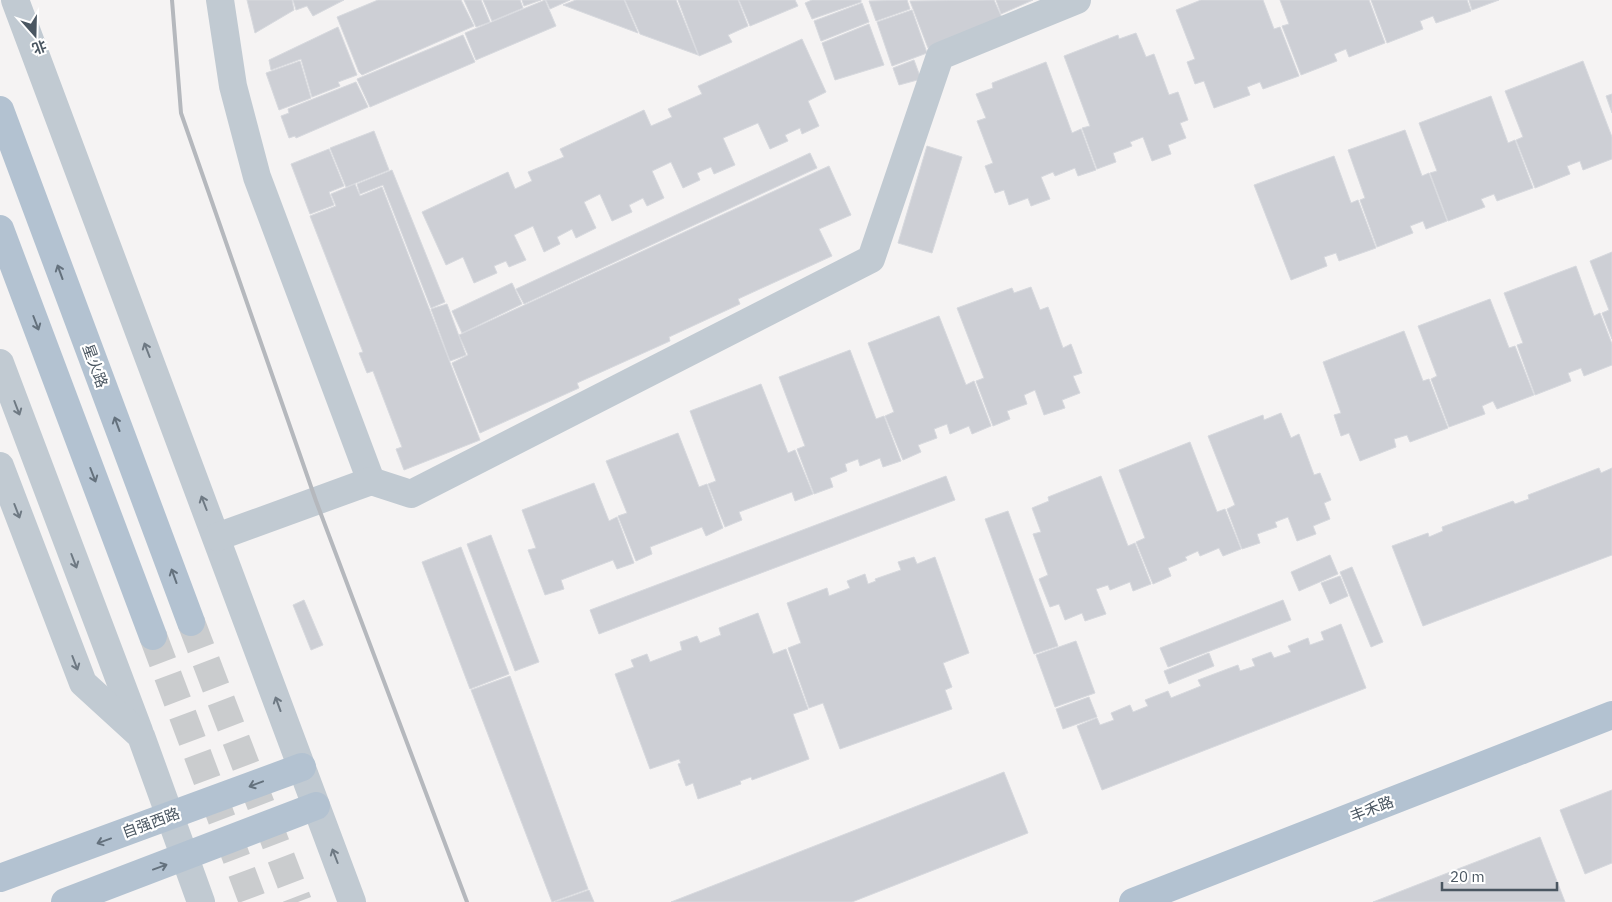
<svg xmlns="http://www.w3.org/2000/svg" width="1612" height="902" viewBox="0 0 1612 902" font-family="'IBM Plex Sans','Noto Sans SC',sans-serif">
  <rect width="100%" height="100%" fill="#f5f3f3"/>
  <!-- building -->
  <g fill="#cdcfd5" stroke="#d7d9de">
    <polygon points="247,0 292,0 294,10 255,33"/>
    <polygon points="293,0 344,0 313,16 307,6 296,10"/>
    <polygon points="378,0 461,0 474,26 362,75 359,72 337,17"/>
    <polygon points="464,0 481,0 490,22 476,27"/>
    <polygon points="483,0 520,0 523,8 492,21"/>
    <polygon points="522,0 541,0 524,6"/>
    <polygon points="545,0 556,26 476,60 465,33"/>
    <polygon points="546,0 570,0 550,9"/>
    <polygon points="576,0 624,0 638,33 563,5"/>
    <polygon points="625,0 676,0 698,55 640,34"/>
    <polygon points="678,0 738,0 748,26 728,35 732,42 699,56"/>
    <polygon points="739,0 795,0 798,6 750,26"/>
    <polygon points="812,0 861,0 861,2 812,19 805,3"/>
    <polygon points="907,0 910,9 876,21 869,1"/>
    <polygon points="994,0 1002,18 928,48 910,1"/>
    <polygon points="996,0 1033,0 1001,14"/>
    <polygon points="1201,0 1263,0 1274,29 1280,27 1299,76 1263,89 1260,82 1247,87 1250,95 1214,108 1204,81 1195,84 1187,62 1195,59 1176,10"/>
    <polygon points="1280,0 1369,0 1385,43 1349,57 1346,49 1334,54 1337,61 1301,75 1282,26 1289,24"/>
    <polygon points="1371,0 1467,0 1471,11 1436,23 1433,16 1420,21 1423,29 1387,43"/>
    <polygon points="1469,0 1499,0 1472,10"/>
    <polygon points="862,3 869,22 821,41 814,21"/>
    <polygon points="912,10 927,53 892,66 877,22"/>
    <polygon points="869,24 884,65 835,80 822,43"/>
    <polygon points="338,27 357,75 338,82 340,86 312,97 301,59 271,70 269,60"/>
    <polygon points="1136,33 1146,57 1154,54 1169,95 1178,92 1188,120 1180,123 1186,138 1168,145 1171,154 1152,161 1143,137 1130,142 1132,146 1113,153 1116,162 1097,169 1082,128 1090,126 1064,56 1118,35 1119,39"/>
    <polygon points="463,35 475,62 370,107 357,79"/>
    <polygon points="802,39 826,92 808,101 819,126 802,134 800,128 785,135 788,141 770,149 758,123 723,138 735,165 714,174 711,167 697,173 700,180 683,188 671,162 652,171 664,198 647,206 643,198 629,205 632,212 612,221 600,194 584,202 596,228 576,238 572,229 557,237 560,244 544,252 533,226 514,235 526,260 509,267 506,261 494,266 497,273 474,283 463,257 446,265 422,212 508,172 515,189 532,181 528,172 564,157 560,149 644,110 651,126 672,117 668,109 702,94 698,86"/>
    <polygon points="914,60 921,79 899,85 893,68"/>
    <polygon points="300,61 311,98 279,110 266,73"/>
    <polygon points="1583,61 1612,137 1612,159 1583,170 1580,161 1567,166 1570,174 1535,188 1516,140 1523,137 1505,91"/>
    <polygon points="1046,62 1072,133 1081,129 1096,170 1078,176 1075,168 1055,176 1053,172 1041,177 1050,199 1031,206 1028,198 1009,205 1004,190 995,193 985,166 993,163 977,121 986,118 976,94 993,88 992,83"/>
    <polygon points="356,82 368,107 296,138 295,136 289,138 281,116 289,113 288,109"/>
    <polygon points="1612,94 1612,113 1606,96"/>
    <polygon points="1491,96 1508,143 1515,140 1533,188 1497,201 1494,194 1481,199 1485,207 1448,221 1430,173 1437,171 1419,123"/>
    <polygon points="1405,130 1422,176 1429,173 1447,221 1426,229 1423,221 1410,226 1413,233 1377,247 1360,200 1365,198 1348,150"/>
    <polygon points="374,131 389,170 346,187 330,148"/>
    <polygon points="927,146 962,157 932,253 898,243"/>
    <polygon points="329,149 344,186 329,192 334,205 310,214 291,164"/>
    <polygon points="810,153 817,168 524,304 516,289"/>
    <polygon points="1334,156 1351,203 1358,200 1376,248 1339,261 1336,253 1324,257 1327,266 1291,280 1254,185"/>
    <polygon points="829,166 851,215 819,229 832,256 738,299 740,304 669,337 670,341 577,383 579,388 480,433 452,363 468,355 459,335"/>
    <polygon points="392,170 445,302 431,308 383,185 360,194 357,184"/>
    <polygon points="355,184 360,196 382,187 480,440 404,470 396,449 402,447 373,371 367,373 359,353 363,352 310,216 336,206 331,194"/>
    <polygon points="1612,252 1612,339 1602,313 1609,310 1590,261"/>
    <polygon points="1576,266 1594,316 1600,313 1612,344 1612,365 1584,376 1581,368 1568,373 1571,381 1535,395 1517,345 1523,343 1504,293"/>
    <polygon points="512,283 522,304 462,333 452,311"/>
    <polygon points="1031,287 1040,310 1048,307 1063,348 1071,344 1082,373 1073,376 1080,393 1062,400 1065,408 1044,415 1035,390 1024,395 1027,404 1007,411 1010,419 993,426 976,381 984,378 957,308 1012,288 1014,293"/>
    <polygon points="1490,299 1509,348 1515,346 1534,395 1497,409 1493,401 1482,406 1485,414 1449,427 1431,379 1437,376 1418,326"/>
    <polygon points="447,304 466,355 450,361 431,309"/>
    <polygon points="939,316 966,385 974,381 991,426 972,434 969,426 950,434 947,424 934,429 937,438 918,445 921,452 903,460 885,416 894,412 868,343"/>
    <polygon points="1404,331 1423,381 1429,379 1448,428 1410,442 1407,435 1394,439 1396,447 1360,461 1349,433 1341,436 1334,415 1341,413 1323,362"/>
    <polygon points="850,350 876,419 884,416 901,461 883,467 880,458 860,466 858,459 845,464 847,471 830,478 833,487 814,494 797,449 805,446 779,377"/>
    <polygon points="761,384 788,453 795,450 813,494 795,501 792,492 739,512 742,520 725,527 708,484 716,481 690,411"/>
    <polygon points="1281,413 1291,438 1299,434 1314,475 1320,473 1331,500 1324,503 1330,519 1313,526 1316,534 1297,541 1288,517 1275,522 1277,527 1257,534 1260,543 1242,549 1227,509 1235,505 1208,436 1263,415 1264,420"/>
    <polygon points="678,433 699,487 707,484 723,528 706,536 702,527 650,547 652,554 636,561 618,516 627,513 606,461"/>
    <polygon points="1190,442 1217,512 1225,509 1241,549 1223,556 1219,548 1200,556 1198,551 1185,557 1187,560 1168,568 1171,576 1153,584 1136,542 1145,538 1119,470"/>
    <polygon points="1599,468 1601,473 1612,468 1612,555 1423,626 1392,546 1428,533 1429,537 1443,531 1442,527 1513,501 1515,504 1529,499 1528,495"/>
    <polygon points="946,476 955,500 599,634 590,610"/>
    <polygon points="1101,476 1128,546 1135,543 1151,584 1133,591 1130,582 1110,590 1108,585 1096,589 1106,614 1085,621 1082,613 1065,620 1059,604 1050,607 1039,579 1048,575 1033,534 1041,532 1032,508 1049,501 1048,497"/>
    <polygon points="594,483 609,521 617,517 634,563 617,569 613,560 561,580 564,589 545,595 528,550 536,548 522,510"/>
    <polygon points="1008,511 1058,646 1034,654 985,519"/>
    <polygon points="491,535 539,662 515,671 467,544"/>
    <polygon points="461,547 509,674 470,689 422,562"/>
    <polygon points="1330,555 1338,574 1299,591 1291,572"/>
    <polygon points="914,557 917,564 935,557 969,653 943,663 952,687 945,690 952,709 840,749 823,703 809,708 788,648 801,643 787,603 827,588 829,596 850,588 847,581 865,574 868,584 876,581 875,579 901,570 898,562"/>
    <polygon points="1352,567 1383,642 1371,647 1340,572"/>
    <polygon points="1340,576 1348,596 1330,604 1321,583"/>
    <polygon points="304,600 323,645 311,650 293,605"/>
    <polygon points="1283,600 1291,620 1168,667 1160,648"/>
    <polygon points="758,613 773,654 786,649 808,709 793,714 809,759 752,780 751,777 740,781 741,784 698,799 693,783 686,786 678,764 681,763 679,759 650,769 615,674 634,667 631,660 647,654 650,662 682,650 680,642 697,636 700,643 721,635 719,628"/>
    <polygon points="1341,624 1366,688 1102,790 1077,726 1097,718 1100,725 1114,720 1111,713 1130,705 1133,712 1148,706 1145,700 1168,691 1171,698 1201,686 1198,680 1238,665 1240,671 1255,666 1252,659 1271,652 1274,658 1291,652 1288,646 1308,638 1310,645 1324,640 1321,632"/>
    <polygon points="1076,641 1095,693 1055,707 1036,655"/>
    <polygon points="1209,653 1214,666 1169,684 1164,671"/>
    <polygon points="510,676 588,889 552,902 471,690"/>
    <polygon points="1089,697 1097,717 1063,729 1056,709"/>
    <polygon points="1004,772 1028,833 852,902 671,902"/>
    <polygon points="1612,790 1612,863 1585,874 1560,810"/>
    <polygon points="1540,837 1565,902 1373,902"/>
    <polygon points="589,890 594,902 555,902"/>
  </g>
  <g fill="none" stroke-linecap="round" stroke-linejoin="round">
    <!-- major-tunnel -->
    <g stroke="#caccce" stroke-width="28" stroke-dasharray="28 14" stroke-linecap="butt">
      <polyline points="191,622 298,902"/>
      <polyline points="153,636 253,902"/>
    </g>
    <!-- minor -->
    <g stroke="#c1cad2" stroke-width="28">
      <polyline points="15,0 352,902"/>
      <polyline points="220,0 233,86 257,177 371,481"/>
      <polyline points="0,363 139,731"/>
      <polyline points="0,466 83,683 141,736 201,902"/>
      <polyline points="217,537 371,481 411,494 871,259 940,56 1077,0"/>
    </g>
    <!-- major -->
    <g stroke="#b3c2d1" stroke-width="28">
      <polyline points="0,110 191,622"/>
      <polyline points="0,229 153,636"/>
      <polyline points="0,878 302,767"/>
      <polyline points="65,902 316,806"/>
      <polyline points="1133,902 1612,715"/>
    </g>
    <!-- rail -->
    <polyline stroke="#b5b8bd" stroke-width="4" points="172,0 181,113 316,501 467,902"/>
  </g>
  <!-- one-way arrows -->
  <defs><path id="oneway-shaft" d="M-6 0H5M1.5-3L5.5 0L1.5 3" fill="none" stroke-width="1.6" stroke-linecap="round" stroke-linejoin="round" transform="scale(1.25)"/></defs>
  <g stroke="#64717d">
    <use href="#oneway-shaft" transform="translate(60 272) rotate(-110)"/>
    <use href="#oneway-shaft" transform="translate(36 323) rotate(69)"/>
    <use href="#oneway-shaft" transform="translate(117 424) rotate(-110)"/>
    <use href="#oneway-shaft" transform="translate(93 475) rotate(69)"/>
    <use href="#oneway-shaft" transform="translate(174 576) rotate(-110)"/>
    <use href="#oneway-shaft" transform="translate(256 784) rotate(159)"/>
    <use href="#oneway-shaft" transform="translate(104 841) rotate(160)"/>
    <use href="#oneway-shaft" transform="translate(160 867) rotate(-20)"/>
  </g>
  <g stroke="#6e7983">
    <use href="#oneway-shaft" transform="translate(147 350) rotate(-111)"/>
    <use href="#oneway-shaft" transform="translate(17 408) rotate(69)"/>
    <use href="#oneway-shaft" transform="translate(204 503) rotate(-111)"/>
    <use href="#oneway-shaft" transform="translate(17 511) rotate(69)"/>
    <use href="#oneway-shaft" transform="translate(74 561) rotate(69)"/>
    <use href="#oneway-shaft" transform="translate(75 663) rotate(69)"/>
    <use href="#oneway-shaft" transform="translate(278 704) rotate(-110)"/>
    <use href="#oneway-shaft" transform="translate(335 856) rotate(-111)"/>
  </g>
  <g text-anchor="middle" stroke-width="4.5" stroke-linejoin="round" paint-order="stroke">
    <!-- street labels -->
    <g font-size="15" fill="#4a5661" stroke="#fff">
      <text transform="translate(95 366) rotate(70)" y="5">星火路</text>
      <text transform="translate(1372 809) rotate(-21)" y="5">丰禾路</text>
      <text transform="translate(151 823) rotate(-20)" y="5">自强西路</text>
    </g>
  </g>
  <!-- north arrow -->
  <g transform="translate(35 35) rotate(160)" stroke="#ffffff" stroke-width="4" paint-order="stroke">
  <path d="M0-4L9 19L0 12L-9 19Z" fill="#4a5661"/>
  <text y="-8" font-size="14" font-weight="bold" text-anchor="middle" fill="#4a5661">北</text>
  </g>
  <!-- scale -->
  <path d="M1442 882v8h115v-8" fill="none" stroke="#4a5661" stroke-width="2.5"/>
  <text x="1450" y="882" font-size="15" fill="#4a5661" stroke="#ffffff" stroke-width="4" paint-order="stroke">20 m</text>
</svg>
